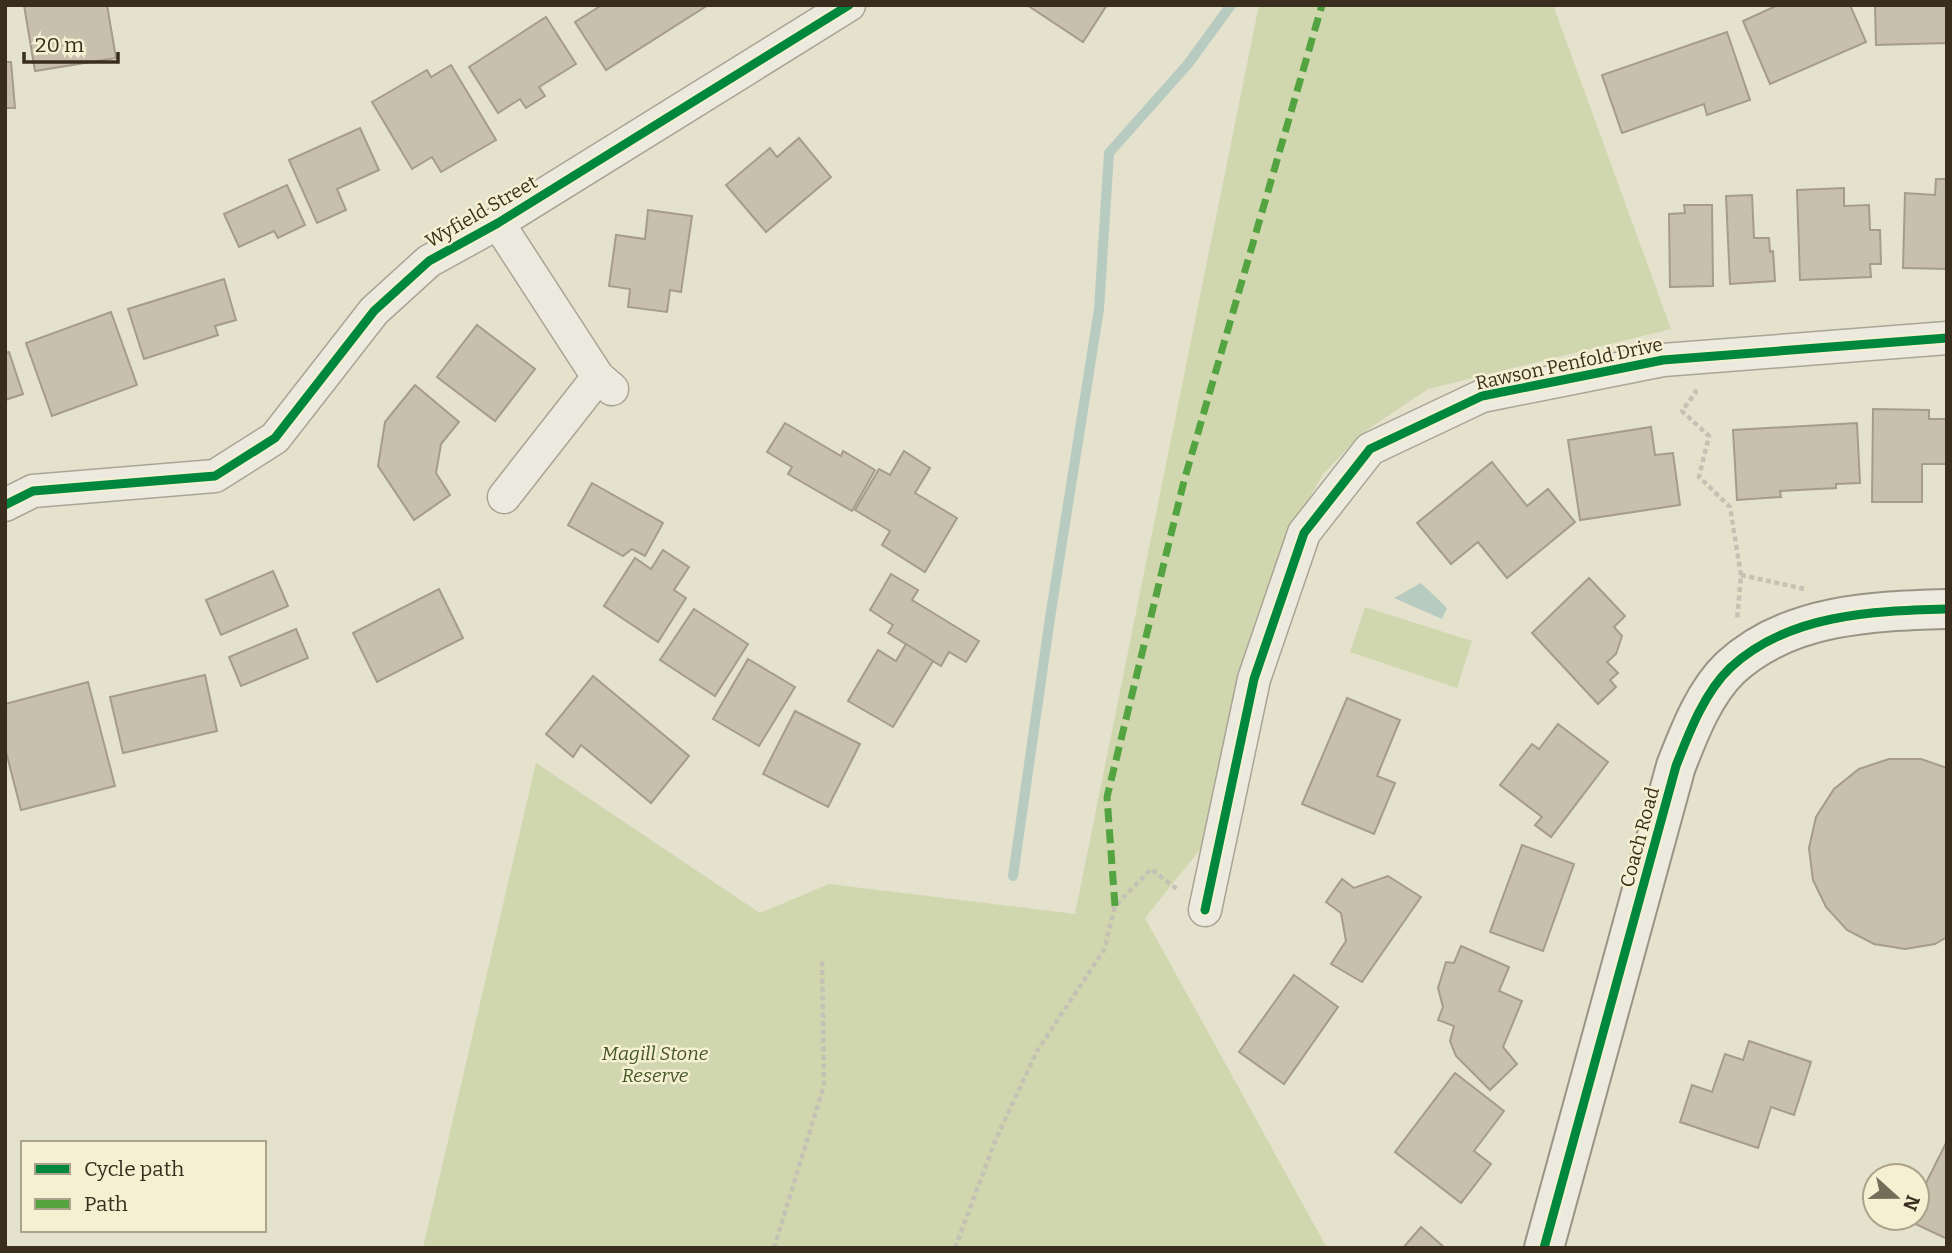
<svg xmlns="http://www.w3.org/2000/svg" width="1952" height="1253" viewBox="0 0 1952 1253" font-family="Bitter,serif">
  <rect width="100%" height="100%" fill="#e4e1cc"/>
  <!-- green -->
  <g fill="#d0d7ae">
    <polygon points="1259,5 1553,5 1671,329 1428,389 1364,432 1323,474 1293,527 1202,847 1145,918 1327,1248 423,1248 536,763 760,913 829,884 1075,914"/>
    <polygon points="1365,607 1472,641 1457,688 1350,652"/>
  </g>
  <!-- water -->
  <polygon fill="#b8cbc1" points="1421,583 1447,608 1442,619 1394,598"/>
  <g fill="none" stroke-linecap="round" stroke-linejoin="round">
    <!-- stream -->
    <polyline stroke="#b8cbc1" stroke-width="10" points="1013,876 1050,618 1099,309 1109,153 1188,64 1231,5"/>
  </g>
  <!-- building -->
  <g fill="#c8bfad" stroke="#a59c8b" stroke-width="2">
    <polygon points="24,5 107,5 116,58 35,71"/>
    <polygon points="602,5 708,5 606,70 575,22"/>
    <polygon points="1027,5 1107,5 1083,42"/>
    <polygon points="1778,5 1850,5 1866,42 1770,84 1743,21"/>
    <polygon points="1875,5 1947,5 1947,43 1876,45"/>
    <polygon points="546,17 576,64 539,87 545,96 526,108 520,99 498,113 469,67"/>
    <polygon points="1727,32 1750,100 1707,115 1704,104 1622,133 1602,75"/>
    <polygon points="5,62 11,62 15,108 5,108"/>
    <polygon points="451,65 496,140 441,172 432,157 412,169 372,102 427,70 431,77"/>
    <polygon points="360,128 379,170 337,189 346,210 317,223 289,160"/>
    <polygon points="799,138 831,177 766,232 726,185 770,148 777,157"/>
    <polygon points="1936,179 1947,179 1947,269 1903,268 1905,193 1935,195"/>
    <polygon points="287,185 305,225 278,238 274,231 239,247 224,214"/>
    <polygon points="1844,188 1844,206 1869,205 1870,230 1880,230 1881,264 1870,264 1871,277 1800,280 1797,190"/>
    <polygon points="1752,195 1754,238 1769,238 1770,252 1773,251 1775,281 1730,284 1726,196"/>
    <polygon points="1684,205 1712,205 1713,286 1670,287 1669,214 1685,213"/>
    <polygon points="648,210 692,216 681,292 670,290 667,312 628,307 630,289 609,286 616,235 645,239"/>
    <polygon points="224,279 236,320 215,326 218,335 144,359 128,309"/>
    <polygon points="111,312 137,385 52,416 26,343"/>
    <polygon points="477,325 535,369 495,421 437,377"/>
    <polygon points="9,352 23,394 5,400 5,353"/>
    <polygon points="415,385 459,422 441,444 436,473 450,495 414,520 378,466 385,422"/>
    <polygon points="1873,409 1929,410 1929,419 1947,419 1947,464 1922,464 1922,502 1872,502"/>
    <polygon points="785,423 841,456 843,451 875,470 852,511 788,474 792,467 767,452"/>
    <polygon points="1857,423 1860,483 1836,484 1836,488 1780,491 1781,497 1737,500 1733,430"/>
    <polygon points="1651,427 1655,455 1673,453 1680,505 1580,520 1568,440"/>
    <polygon points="904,451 930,468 915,493 957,518 925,572 882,545 890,531 855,510 879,469 890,475"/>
    <polygon points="1492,462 1527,506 1548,489 1575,522 1507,578 1478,542 1451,564 1417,523"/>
    <polygon points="592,483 663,523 645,556 632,549 623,556 568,525"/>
    <polygon points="663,550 689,567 674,590 686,598 658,642 604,606 635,558 651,569"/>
    <polygon points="273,571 288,606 221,635 206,600"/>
    <polygon points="891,574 918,590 912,600 979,641 966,662 949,652 941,666 888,633 893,625 870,610"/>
    <polygon points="1589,578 1625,616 1614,627 1622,636 1616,654 1607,662 1618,673 1610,680 1616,687 1598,704 1532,633"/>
    <polygon points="439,589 463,638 377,682 353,633"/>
    <polygon points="694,609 748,644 715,696 660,660"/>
    <polygon points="296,629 308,658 241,686 229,657"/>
    <polygon points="906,644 933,661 893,727 848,701 878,650 896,661"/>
    <polygon points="748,659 795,687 759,746 713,719"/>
    <polygon points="205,675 217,731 123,753 110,697"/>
    <polygon points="593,676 689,756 651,803 581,745 573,757 546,734"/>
    <polygon points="88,682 115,786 21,810 5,748 5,704"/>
    <polygon points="1347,698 1400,720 1377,776 1395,783 1374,834 1302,804"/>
    <polygon points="795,711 860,744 828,807 763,774"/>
    <polygon points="1558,724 1608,762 1551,837 1535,825 1542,817 1500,785 1532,744 1539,749"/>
    <polygon points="1889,759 1921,759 1947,768 1947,937 1935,944 1905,949 1874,944 1847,930 1826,907 1813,880 1809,848 1816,817 1834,789 1859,769"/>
    <polygon points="1522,845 1574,864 1543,951 1490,932"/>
    <polygon points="1388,876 1421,897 1362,982 1331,964 1346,941 1341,913 1326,902 1342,879 1354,888"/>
    <polygon points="1461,946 1509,967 1499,991 1522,1001 1503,1047 1517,1064 1490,1090 1456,1056 1450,1041 1454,1026 1438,1020 1443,1007 1438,988 1446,962 1454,963"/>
    <polygon points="1294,975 1338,1007 1284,1084 1239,1052"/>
    <polygon points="1749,1041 1811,1062 1794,1115 1771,1107 1758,1148 1680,1122 1692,1085 1712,1092 1725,1054 1743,1060"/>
    <polygon points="1455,1073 1504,1111 1474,1151 1491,1164 1461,1203 1395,1152"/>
    <polygon points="1947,1141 1947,1239 1907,1220 1917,1218 1917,1201"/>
    <polygon points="1421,1227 1445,1248 1403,1248"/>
  </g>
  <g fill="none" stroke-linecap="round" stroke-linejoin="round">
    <!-- street casing -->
    <g stroke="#a9a496" stroke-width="35">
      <g id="street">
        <polyline points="498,223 598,377 612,389"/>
        <polyline points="504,497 598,377"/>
        <polyline points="5,505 33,491 215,476 275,438 374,311 429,261 498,223 849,5"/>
        <polyline points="1205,910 1254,679 1304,533 1370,449 1482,396 1663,360 1947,338"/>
      </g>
    </g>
    <!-- secondary casing -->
    <g stroke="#999485" stroke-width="42">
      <path id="secondary" d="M1544,1248L1676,766C1689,733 1704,693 1730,668C1788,614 1872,611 1947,609"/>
    </g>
    <!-- path -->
    <g stroke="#c5c2b5" stroke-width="4.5" stroke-dasharray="5 3.5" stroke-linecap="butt">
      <polyline points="1694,390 1696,392 1682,411 1709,436 1699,477 1730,507 1741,575 1737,620"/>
      <polyline points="1741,575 1805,589"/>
      <polyline points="774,1248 824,1085 822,958"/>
      <polyline points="955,1248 996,1139 1037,1051 1104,950 1115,906 1151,869 1178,890"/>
    </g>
    <!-- street -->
    <use href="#street" stroke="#eceade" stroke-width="32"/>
    <!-- secondary -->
    <use href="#secondary" stroke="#eceade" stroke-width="38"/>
    <!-- quiet -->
    <polyline stroke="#53a441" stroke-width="7" stroke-dasharray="14 7" stroke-linecap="butt" points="1115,906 1107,797 1184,481 1322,5"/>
    <!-- cycleway casing -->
    <g stroke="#f6f0d2" stroke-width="13">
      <g id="cycleway">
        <polyline points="5,505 33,491 215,476 275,438 374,311 429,261 498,223 849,5"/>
        <polyline points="1205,910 1254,679 1304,533 1370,449 1482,396 1663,360 1947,338"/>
        <path d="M1544,1248L1676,766C1689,733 1704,693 1730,668C1788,614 1872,611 1947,609"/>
      </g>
    </g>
    <!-- cycleway -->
    <use href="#cycleway" stroke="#00873e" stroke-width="9"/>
  </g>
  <g text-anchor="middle" stroke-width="5" stroke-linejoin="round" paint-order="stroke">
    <!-- street labels -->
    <g font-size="19" fill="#392e1d" stroke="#f6f0d2">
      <text transform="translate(481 211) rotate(-30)" y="7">Wyfield Street</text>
      <text transform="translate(1569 363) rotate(-12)" y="7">Rawson Penfold Drive</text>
      <text transform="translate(1639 837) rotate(-75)" y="7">Coach Road</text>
    </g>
    <!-- park labels -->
    <g font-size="19" font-style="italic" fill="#435623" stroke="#f6f0d2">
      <text x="655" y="1060">Magill Stone<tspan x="655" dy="22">Reserve</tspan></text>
    </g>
  </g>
  <!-- border -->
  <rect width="1952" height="1253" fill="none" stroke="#392e1d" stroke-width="14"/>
  <!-- legend -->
  <rect x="21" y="1141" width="245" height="91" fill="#f6f0d2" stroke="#aaa28a" stroke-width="2"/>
  <rect x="35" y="1164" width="35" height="10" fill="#00873e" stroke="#aaa28a" stroke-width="2"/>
  <text x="84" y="1176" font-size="21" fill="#392e1d">Cycle path</text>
  <rect x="35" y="1199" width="35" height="10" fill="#53a441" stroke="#aaa28a" stroke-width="2"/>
  <text x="84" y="1211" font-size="21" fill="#392e1d">Path</text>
  <!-- north arrow -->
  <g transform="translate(1896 1197) rotate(111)"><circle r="33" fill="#f6f0d2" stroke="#aaa28a" stroke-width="2"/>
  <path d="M0-5L12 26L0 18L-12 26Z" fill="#756d5a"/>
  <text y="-10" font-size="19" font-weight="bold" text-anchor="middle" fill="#392e1d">N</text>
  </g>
  <!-- scale -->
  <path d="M24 52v10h94v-10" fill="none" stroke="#392e1d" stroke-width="3.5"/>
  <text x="35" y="52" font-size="21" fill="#392e1d" stroke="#f6f0d2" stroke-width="5" paint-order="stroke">20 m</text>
</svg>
